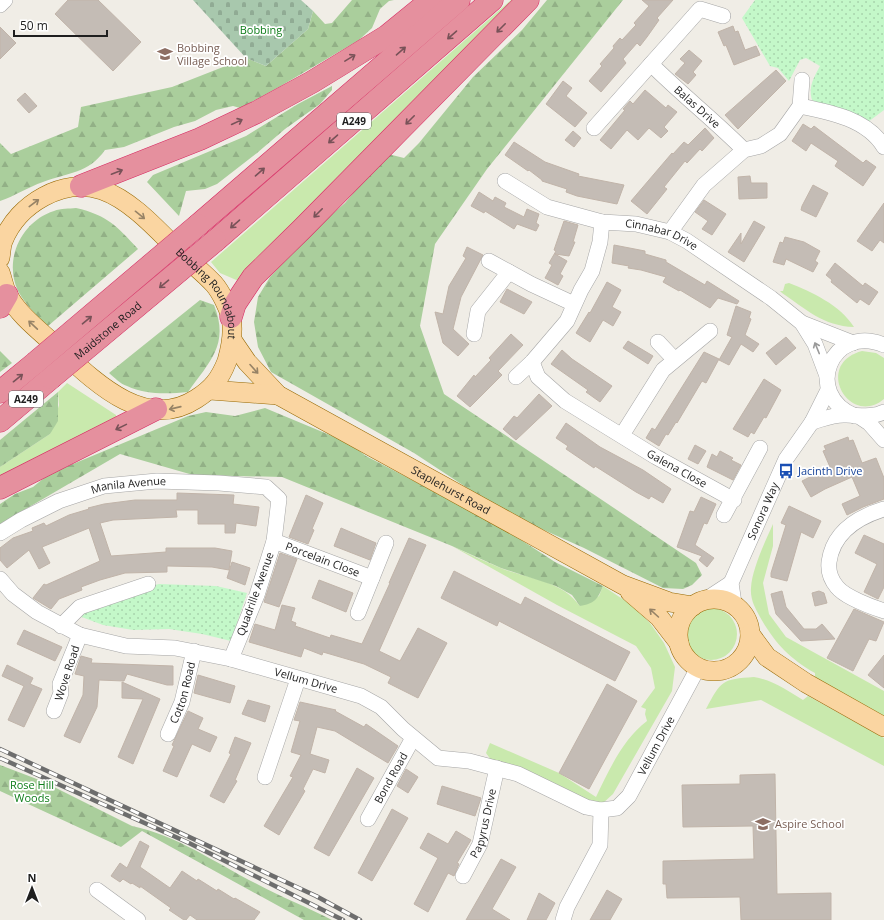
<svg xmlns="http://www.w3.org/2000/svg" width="884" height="920" viewBox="0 0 884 920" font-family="'Open Sans',sans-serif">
  <defs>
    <pattern id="forest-firs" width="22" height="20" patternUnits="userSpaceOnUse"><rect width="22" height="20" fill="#aace9c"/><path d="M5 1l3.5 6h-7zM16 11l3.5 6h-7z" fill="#92b086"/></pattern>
    <pattern id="cemetery-stones" width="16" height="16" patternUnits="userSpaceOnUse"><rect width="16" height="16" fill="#a8c8ad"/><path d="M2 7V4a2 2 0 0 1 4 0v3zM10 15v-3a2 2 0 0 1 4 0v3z" fill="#90ab94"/></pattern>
    <pattern id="park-dots" width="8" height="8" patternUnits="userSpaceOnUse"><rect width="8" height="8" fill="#c4f8c9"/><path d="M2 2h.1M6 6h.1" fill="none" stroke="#a8d4ac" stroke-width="1.8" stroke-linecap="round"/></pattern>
  </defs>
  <rect width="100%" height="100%" fill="#f0ede6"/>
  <!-- grass -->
  <g fill="#c9e9ad">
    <polygon points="511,0 520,0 241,282 220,273 211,262"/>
    <path d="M789,283C812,292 840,305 854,327C823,326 806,309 782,293L780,291H783L785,284Z"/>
    <path d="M862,351L876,353L884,358V399C849,428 813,364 862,351Z"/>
    <polygon points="67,383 116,415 116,420 0,482 0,467 50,434 59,405 58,392"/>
    <path d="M773,524V546L763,583L769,614L786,637L884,691V716L815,678V673C789,658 775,643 760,617C755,608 750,599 751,588C752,569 765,542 773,524Z"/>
    <path d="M452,546C469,554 486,562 503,569C531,579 562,581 580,606L599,596L603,586L630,604L650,623L664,643L675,667L672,691L613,794L602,804L583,801L491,760L486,753L490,743L559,773L596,797C609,770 623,739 647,721L645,714L646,709L641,707L655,688L651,668L636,646L557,605Z"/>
    <circle cx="711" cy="634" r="26"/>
    <path d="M754,677C772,680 788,691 803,700L808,696L884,738V766L761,700L706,709C721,681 722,679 754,677Z"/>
  </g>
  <!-- forest -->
  <g fill="url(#forest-firs)">
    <path d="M352,0H394L389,1L380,9L372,28L359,40L279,87L240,108L233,106L216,110L195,121L174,127L124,147L105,150C88,174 69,172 43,182C28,187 15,196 0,201V143L11,154L78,127L81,107L172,87L246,58L266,66L308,29L313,11L325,24L332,23Z"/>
    <polygon points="547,0 623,0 487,169 435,244 420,326 444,394 696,563 702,575 692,585 683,589 663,588 584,548 526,522 478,495 414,453 271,372 258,347 254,322 258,297 270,277 314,230 345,203 375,167 388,154 404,158 419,143 473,77 522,30"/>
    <polygon points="332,86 332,90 320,104 285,129 257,153 217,184 205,189 186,191 179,216 147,182 153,175 246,136 298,104"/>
    <path d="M76,208C107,215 117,226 138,249L48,326C37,316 25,304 18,291C3,259 22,221 54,211C61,208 69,209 76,208Z"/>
    <path d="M200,300L214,305C230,345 209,362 188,392C168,394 146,395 127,386C120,384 114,377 109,373Z"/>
    <polygon points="0,351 12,363 0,372"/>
    <polygon points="58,392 58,421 50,434 0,467 0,440"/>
    <path d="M265,408L349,443L366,456L498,525L555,562L603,586C598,599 594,604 580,606L572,595L556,586L501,568L452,546L282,477L193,475L120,454L0,524V504L15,494L33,487L49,474L188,416L206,412L235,416Z"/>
    <path d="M0,765L42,781L132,826C177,835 217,864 257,884C281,897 307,907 332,920H304L142,831L121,847L0,791Z"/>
  </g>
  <!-- cemetery -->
  <polygon fill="url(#cemetery-stones)" points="193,0 301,0 313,11 308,29 266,66 246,58"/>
  <!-- park -->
  <g fill="url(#park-dots)">
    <path d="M755,0H884V110L864,125L812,100C808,87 814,77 820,66L806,58L800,60L789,81L778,68L770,66L742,18Z"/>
    <polygon points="159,584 216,586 247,593 231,641 202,634 169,629 133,630 103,625 79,616 83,608 140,589"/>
  </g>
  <!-- building -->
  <g fill="#c4bcb5" stroke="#c1b4a9">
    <polygon points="68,0 98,0 141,42 113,71 55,14"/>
    <polygon points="642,0 673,0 657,18 659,20 647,37 640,46 637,43 623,59 626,63 601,92 589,81 602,66 600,64 614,48 613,46 620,38 622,40 636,25 634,23 649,6"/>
    <polygon points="733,26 735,32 738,31 745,50 756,46 760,55 734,65 726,45 724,46 718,32"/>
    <polygon points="0,27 16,43 0,59"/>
    <polygon points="689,50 702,61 693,72 696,75 688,84 675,74 685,63 680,59"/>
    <polygon points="776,70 786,81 738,129 725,115"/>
    <polygon points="563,81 572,88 566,96 587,113 575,127 546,104"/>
    <polygon points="645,90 666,108 668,105 677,112 664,127 668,131 661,138 649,128 638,140 627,130 611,149 600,140 625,110 623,109 630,101 633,104"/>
    <polygon points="25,93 37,106 29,113 17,100"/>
    <polygon points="803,124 811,129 814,126 863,163 866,160 876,167 863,186 835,166 838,161 811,143 806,151 792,141"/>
    <polygon points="705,128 714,138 702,151 700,149 687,163 685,161 664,187 667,189 647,214 631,201 672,153 673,154 684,142 688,145"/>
    <polygon points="573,131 581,138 574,147 565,140"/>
    <polygon points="514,142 545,162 579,174 578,176 624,185 617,204 577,196 566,192 567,189 542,181 542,180 529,170 528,171 505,155"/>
    <polygon points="750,176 751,183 767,183 767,198 739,199 738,177"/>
    <polygon points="813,185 828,193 816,217 801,210 802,206"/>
    <polygon points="479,192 493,201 495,197 506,203 504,207 524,217 527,209 539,214 536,223 539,225 536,231 517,224 514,229 485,211 484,213 471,206"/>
    <polygon points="704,200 726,214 712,235 702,229 708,221 695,212"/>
    <polygon points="884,203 884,243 880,240 872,251 857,241"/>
    <polygon points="564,221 578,225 573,242 575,242 569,256 555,254 567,261 560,274 563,276 558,285 545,278 552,265 549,263 556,251 554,250"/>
    <polygon points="754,221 765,227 744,262 728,252 741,233 741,244"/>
    <polygon points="785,237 804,242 820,251 815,261 818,263 813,272 786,259 784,265 773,262 780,242 783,243"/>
    <polygon points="614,245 645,251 645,254 666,260 666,262 705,285 707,281 739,301 737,304 718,298 710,308 680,290 679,291 663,282 666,277 641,270 628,268 629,266 612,263"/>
    <polygon points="467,247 483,255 461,297 453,329 469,344 458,356 443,343 435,312 443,314 449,286 466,258 463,256"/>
    <polygon points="835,263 863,286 865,283 878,292 869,305 860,299 857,303 831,282 832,280 826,275"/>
    <polygon points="607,282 621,290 612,307 621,312 613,326 603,320 590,342 576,333 589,312 590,313"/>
    <polygon points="507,289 532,302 524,314 500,302"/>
    <polygon points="736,306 751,312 749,318 751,319 745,335 759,344 753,352 741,344 729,365 719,360 732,337 727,335"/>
    <polygon points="511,334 523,345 498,371 502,375 470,407 457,396 474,375 475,377 491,360 489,358"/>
    <polygon points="786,337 796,348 776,365 766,353"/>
    <polygon points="628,341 653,356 648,364 623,348"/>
    <polygon points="562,350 572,359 612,386 600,402 586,392 588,390 551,364"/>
    <polygon points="704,352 719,359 706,383 702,381 677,423 676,422 668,435 666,434 659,446 646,438 652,428 655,430"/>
    <polygon points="764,379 781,390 766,418 764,417 754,434 751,432 748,437 733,429"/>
    <polygon points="539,394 552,406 516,440 503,429 514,416 517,418"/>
    <polygon points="566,423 600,447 643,470 671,489 663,503 651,496 649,499 636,492 595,466 594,468 566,449 568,446 556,438"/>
    <polygon points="848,437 849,441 853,440 862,463 876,458 884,478 884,499 863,507 847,515 842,504 860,496 852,477 825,489 811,497 802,481 830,467 823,451 826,450 824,446"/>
    <polygon points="695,445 706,451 698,464 688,459"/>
    <polygon points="720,451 733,458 731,460 741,465 733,480 707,467 712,454 717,457"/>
    <polygon points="177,493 234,495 233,504 259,507 256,526 236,523 235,533 225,533 225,524 198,524 198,510 176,510 177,517 113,520 100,523 111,556 166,552 166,548 215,548 232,551 229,570 212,567 167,566 167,572 125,573 100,580 81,587 82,590 59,599 51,609 33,598 44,584 46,585 100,561 89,528 42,547 50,563 39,569 29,550 7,568 0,560 0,548 13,538 33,531 32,528 44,523 46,526 69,515 89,509 88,508 104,504 135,500 177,500"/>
    <polygon points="306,495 323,503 312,529 314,530 308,544 289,537"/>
    <polygon points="701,497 716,504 707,524 704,523 695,545 714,558 707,567 699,560 702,556 677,547 690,511 694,512"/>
    <polygon points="789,506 821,521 813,538 801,532 787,581 771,577 771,573 786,525 781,523"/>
    <polygon points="341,528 376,543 370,560 334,546"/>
    <polygon points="864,535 884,544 884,587 878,599 864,592 877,564 855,553"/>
    <polygon points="409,538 426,545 379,651 400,661 418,628 447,643 418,698 388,683 391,677 364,664 323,652 322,655 304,648 301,657 249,642 255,624 275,630 282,605 295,608 291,621 296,623 295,626 330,638 331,635 362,644 390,583 389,583"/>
    <polygon points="280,553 297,559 279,607 264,602"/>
    <polygon points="232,562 250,568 245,585 227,578"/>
    <polygon points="454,571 521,605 525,597 630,652 615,681 499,621 497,626 441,598"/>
    <polygon points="319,580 353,593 346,612 312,598"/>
    <polygon points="782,591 786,607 804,629 816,629 822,624 835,639 801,641 776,614 771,594"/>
    <polygon points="819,591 824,593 827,603 815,606 812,593"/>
    <polygon points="854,609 884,622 876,641 869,639 853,671 827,658"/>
    <polygon points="24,630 62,647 55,661 17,644"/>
    <polygon points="884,655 884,688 868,675"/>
    <polygon points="81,656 92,659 91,663 173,666 173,685 167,685 127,674 124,681 99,680 97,707 80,743 64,736 83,695 84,676 75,674"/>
    <polygon points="7,665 33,678 30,684 42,689 24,727 8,720 24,686 2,676"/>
    <polygon points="198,675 235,686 230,703 194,693"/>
    <polygon points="122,682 160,699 133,764 118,757 143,699 122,698"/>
    <polygon points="607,684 637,701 589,789 559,773"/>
    <polygon points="248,700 270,706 265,722 242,714"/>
    <polygon points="300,702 336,710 335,711 364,727 366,724 398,746 388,763 335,731 317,727 310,754 329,760 325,773 313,769 303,789 305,791 279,835 264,826 293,777 290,776 301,755 291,752 300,721 294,720"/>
    <polygon points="188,711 203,718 198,729 217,737 210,752 192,744 177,777 163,771 174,746 172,745"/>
    <polygon points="235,737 251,743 235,780 237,781 224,803 210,796 231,754 229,753"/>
    <polygon points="357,768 374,778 329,856 314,848"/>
    <polygon points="406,769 418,777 408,793 397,786"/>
    <polygon points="775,774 777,894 831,893 831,920 741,920 740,897 667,898 666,884 663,884 663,861 754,859 753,826 683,827 682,785 740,784 740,775"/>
    <polygon points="442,786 481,798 475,816 437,804"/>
    <polygon points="392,809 408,818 372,881 358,873"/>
    <polygon points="456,831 471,840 457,863 459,864 454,876 448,873 428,912 414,904 438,858 420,848 428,833 448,844"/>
    <polygon points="140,841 149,846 140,867 170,888 182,871 197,881 198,879 217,891 218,889 234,899 235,898 260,912 254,920 197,920 190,915 186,920 184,920 169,910 171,908 140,886 140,888 132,883 131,884 123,879 120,882 111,876 120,863 127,868"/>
    <polygon points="501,859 516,867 492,909 510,920 466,920"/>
    <polygon points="607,890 622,899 610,920 590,920"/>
    <polygon points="539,893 555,903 546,920 527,920"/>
  </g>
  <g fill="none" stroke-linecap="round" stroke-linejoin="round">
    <!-- minor casing -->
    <g stroke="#a6a6a6" stroke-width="16">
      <g id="minor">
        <polyline points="0,5 5,0"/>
        <path id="s1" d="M651,64C681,94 714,120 744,150"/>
        <path d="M800,106C830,112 867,119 884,147"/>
        <polyline points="594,128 700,9 723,16"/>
        <path id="s2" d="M505,181L547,207L602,222L636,224L670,232L687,241L771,298L802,323L853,343"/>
        <polyline points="670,232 704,185 744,150 761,146 780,134 800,106 802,80"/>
        <polyline points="489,261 531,284 574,304"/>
        <polyline points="802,323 815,344 827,376"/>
        <polyline points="474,334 478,311 509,272"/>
        <polyline points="658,342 674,359"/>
        <path id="s3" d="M532,362L538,377L565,401L656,457L734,500"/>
        <polyline points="516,377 532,362 567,321 581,290 592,271 600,242 602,222"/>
        <path d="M855,416C802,394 832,323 884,345"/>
        <polyline points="860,417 869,423 884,440"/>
        <path d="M812,422C823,419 835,414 846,415C860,415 871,418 884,412"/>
        <polyline points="622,435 663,370 710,331"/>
        <path d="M884,509C858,517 833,532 829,562C828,571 831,580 837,587C845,597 872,607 884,611"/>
        <polyline points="724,515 760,448"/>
        <path id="s4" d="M0,533L21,520L59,501L104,486L157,481L219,483L266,487L279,499L274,541L257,595L231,659"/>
        <path id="s5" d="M274,541L372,578"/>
        <path id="s6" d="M0,579L13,594L37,612L80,635L126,646L175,648L231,659L361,696L381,707L403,729L438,758L469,761L518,774L586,807L601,810"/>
        <polyline points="705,600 731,583"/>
        <path id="s7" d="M740,611L734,603L731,583L786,459L812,422L828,390"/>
        <polyline points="358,613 386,543"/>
        <polyline points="61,626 80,607 148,584"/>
        <polyline points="54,711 61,693 60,684 80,635"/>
        <path id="s8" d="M168,734L182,702L194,651"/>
        <polyline points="265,777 298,679"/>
        <path id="s9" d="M368,819L413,738"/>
        <path id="s10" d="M463,876L480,844L497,768"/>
        <polyline points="97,890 138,920"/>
        <path id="s11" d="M563,920L567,907L600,845L601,810L617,808L629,796L699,666"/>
      </g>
    </g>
    <!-- major casing -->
    <g stroke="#976903" stroke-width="20">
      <g id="major">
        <path id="s12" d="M0,258C1,253 1,246 3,241C18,204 63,177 102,190C133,201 159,232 182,254C192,264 204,273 214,284C221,292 228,307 231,317C234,332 231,347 227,361C220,379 212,389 196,399C144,433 92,379 56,346C40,331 20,316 9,297C4,290 3,280 0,272"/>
        <path id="s13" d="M232,340L247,362L278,395L623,585L669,602L693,606"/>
        <polyline points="210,390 278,395"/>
        <polyline points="630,592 659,617 679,643"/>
        <circle cx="714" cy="635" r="36"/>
        <polyline points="750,634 767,657 806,683 884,727"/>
      </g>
    </g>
    <!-- highway casing -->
    <g stroke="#d72962" stroke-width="23">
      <g id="highway">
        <polyline points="81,186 200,139 257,112 312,82 387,36 431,0"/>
        <polyline points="198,225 459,0"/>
        <polyline points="215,241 492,0"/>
        <polyline points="0,307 7,295"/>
        <polyline points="231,317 235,304 253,277 302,229 528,0"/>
        <polyline points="0,392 35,363"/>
        <polyline points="0,421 51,378"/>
        <polyline points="0,488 156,409"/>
      </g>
    </g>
    <!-- minor -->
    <use href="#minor" stroke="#fff" stroke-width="15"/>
    <!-- major -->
    <use href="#major" stroke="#fad5a1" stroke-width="19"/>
    <!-- highway -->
    <use href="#highway" stroke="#e5909e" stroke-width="22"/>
    <!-- rail casing -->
    <g stroke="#6d6d6d" stroke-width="4.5">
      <g id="rail">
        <polyline points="0,749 316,896 360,920"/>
        <polyline points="0,758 189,843 343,920"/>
      </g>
    </g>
    <!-- rail -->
    <use href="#rail" stroke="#fff" stroke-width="3" stroke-dasharray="9" stroke-linecap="butt"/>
    <!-- highway-bridge casing -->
    <g stroke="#d72962" stroke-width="23" stroke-linecap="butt">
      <g id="highway-bridge">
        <polyline points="35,363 198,225"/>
        <path id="s14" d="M51,378L215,241"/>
      </g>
    </g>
    <!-- highway-bridge -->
    <use href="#highway-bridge" stroke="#e5909e" stroke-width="22"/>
  </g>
  <!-- one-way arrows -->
  <defs><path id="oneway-shaft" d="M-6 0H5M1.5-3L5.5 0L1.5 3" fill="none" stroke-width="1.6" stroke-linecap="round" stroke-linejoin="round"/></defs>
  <g stroke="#785258">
    <use href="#oneway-shaft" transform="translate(501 28) rotate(135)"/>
    <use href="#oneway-shaft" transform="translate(452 35) rotate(139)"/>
    <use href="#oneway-shaft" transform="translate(401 51) rotate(-41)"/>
    <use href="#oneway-shaft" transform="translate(350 58) rotate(-31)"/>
    <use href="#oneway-shaft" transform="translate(410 120) rotate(135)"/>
    <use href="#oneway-shaft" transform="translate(237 122) rotate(-25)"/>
    <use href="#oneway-shaft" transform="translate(333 139) rotate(139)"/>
    <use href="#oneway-shaft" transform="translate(117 172) rotate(-21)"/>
    <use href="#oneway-shaft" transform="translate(260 172) rotate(-41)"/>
    <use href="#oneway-shaft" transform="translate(318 213) rotate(135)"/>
    <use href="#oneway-shaft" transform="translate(235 224) rotate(139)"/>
    <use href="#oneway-shaft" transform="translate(164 284) rotate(140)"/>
    <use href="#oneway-shaft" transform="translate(87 320) rotate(-40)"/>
    <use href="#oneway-shaft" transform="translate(18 378) rotate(-39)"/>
    <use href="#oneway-shaft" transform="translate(121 427) rotate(154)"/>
  </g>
  <g stroke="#978366">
    <use href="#oneway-shaft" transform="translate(34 203) rotate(-37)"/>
    <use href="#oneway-shaft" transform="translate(140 215) rotate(39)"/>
    <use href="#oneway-shaft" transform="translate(33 325) rotate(-137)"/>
    <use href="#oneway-shaft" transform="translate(254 369) rotate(48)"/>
    <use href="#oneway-shaft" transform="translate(175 408) rotate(167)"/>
    <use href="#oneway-shaft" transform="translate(654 613) rotate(-138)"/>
  </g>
  <use stroke="#9a9a9a" href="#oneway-shaft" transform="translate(817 348) rotate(-112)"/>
  <!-- icons -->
  <defs>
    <g id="school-bare" transform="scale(1.2)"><path d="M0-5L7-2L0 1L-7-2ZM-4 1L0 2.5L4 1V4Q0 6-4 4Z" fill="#8d6e63" stroke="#fff" stroke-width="2.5" paint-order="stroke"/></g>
    <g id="bus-bare" transform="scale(1.2)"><path d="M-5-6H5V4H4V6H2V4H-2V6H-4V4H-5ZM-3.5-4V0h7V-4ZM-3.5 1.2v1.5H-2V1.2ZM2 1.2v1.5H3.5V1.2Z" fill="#1a4fb4" stroke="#fff" stroke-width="2.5" paint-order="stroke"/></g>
  </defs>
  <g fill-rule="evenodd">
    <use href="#school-bare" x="165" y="54"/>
    <use href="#bus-bare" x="786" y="471"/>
    <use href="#school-bare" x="763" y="824"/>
  </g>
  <g text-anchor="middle" stroke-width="3.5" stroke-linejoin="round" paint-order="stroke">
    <!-- shield labels -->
    <g fill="#fff" stroke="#626262" stroke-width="1">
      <rect x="337" y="113" width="34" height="16" rx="3"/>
      <rect x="9" y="391" width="34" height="16" rx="3"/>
    </g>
    <g font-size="10" font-weight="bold" fill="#1f1f1f">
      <text x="354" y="125">A249</text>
      <text x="26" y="403">A249</text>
    </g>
    <!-- park labels -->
    <g font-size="11" fill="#0e7d19" stroke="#fff">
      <text x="261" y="34">Bobbing</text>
      <text x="32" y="789">Rose Hill<tspan x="32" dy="13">Woods</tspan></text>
    </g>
    <!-- education labels -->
    <g font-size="11" fill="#785e54" stroke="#fff" text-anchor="start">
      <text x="177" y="52">Bobbing<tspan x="177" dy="13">Village School</tspan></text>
      <text x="775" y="828">Aspire School</text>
    </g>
    <!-- street labels -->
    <g font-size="11" fill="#1f1f1f" stroke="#fff">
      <text dy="4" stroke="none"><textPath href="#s1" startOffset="63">Balas Drive</textPath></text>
      <text dy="4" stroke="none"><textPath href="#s2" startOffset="168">Cinnabar Drive</textPath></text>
      <text dy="4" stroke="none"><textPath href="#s12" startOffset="291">Bobbing Roundabout</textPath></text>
      <text dy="4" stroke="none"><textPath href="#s14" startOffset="74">Maidstone Road</textPath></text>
      <text dy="4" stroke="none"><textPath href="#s3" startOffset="183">Galena Close</textPath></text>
      <text dy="4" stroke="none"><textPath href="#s4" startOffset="139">Manila Avenue</textPath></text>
      <text dy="4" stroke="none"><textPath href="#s13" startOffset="269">Staplehurst Road</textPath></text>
      <text dy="4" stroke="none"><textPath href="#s7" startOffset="109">Sonora Way</textPath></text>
      <text dy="4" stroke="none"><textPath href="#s5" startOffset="52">Porcelain Close</textPath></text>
      <text transform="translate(255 594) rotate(-70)" y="4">Quadrille Avenue</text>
      <text transform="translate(67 673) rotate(-72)" y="4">Wove Road</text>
      <text dy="4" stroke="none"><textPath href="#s6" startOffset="330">Vellum Drive</textPath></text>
      <text dy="4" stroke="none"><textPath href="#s8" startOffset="44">Cotton Road</textPath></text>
      <text dy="4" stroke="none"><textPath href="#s11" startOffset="209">Vellum Drive</textPath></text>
      <text dy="4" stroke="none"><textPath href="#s9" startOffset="47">Bond Road</textPath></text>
      <text dy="4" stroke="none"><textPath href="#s10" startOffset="57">Papyrus Drive</textPath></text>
    </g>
    <!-- transit labels -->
    <g font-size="11" fill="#164399" stroke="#fff" text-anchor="start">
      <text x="798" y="475">Jacinth Drive</text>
    </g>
  </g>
  <!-- north arrow -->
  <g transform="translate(32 888)" stroke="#ffffff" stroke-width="3" paint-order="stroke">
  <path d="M0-3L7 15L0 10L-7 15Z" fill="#1f1f1f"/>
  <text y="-6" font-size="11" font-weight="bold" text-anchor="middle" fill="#1f1f1f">N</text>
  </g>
  <!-- scale -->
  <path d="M14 30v6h93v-6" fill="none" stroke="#1f1f1f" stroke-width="2"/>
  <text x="20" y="30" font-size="12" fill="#1f1f1f" stroke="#ffffff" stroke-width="3" paint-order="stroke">50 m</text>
</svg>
